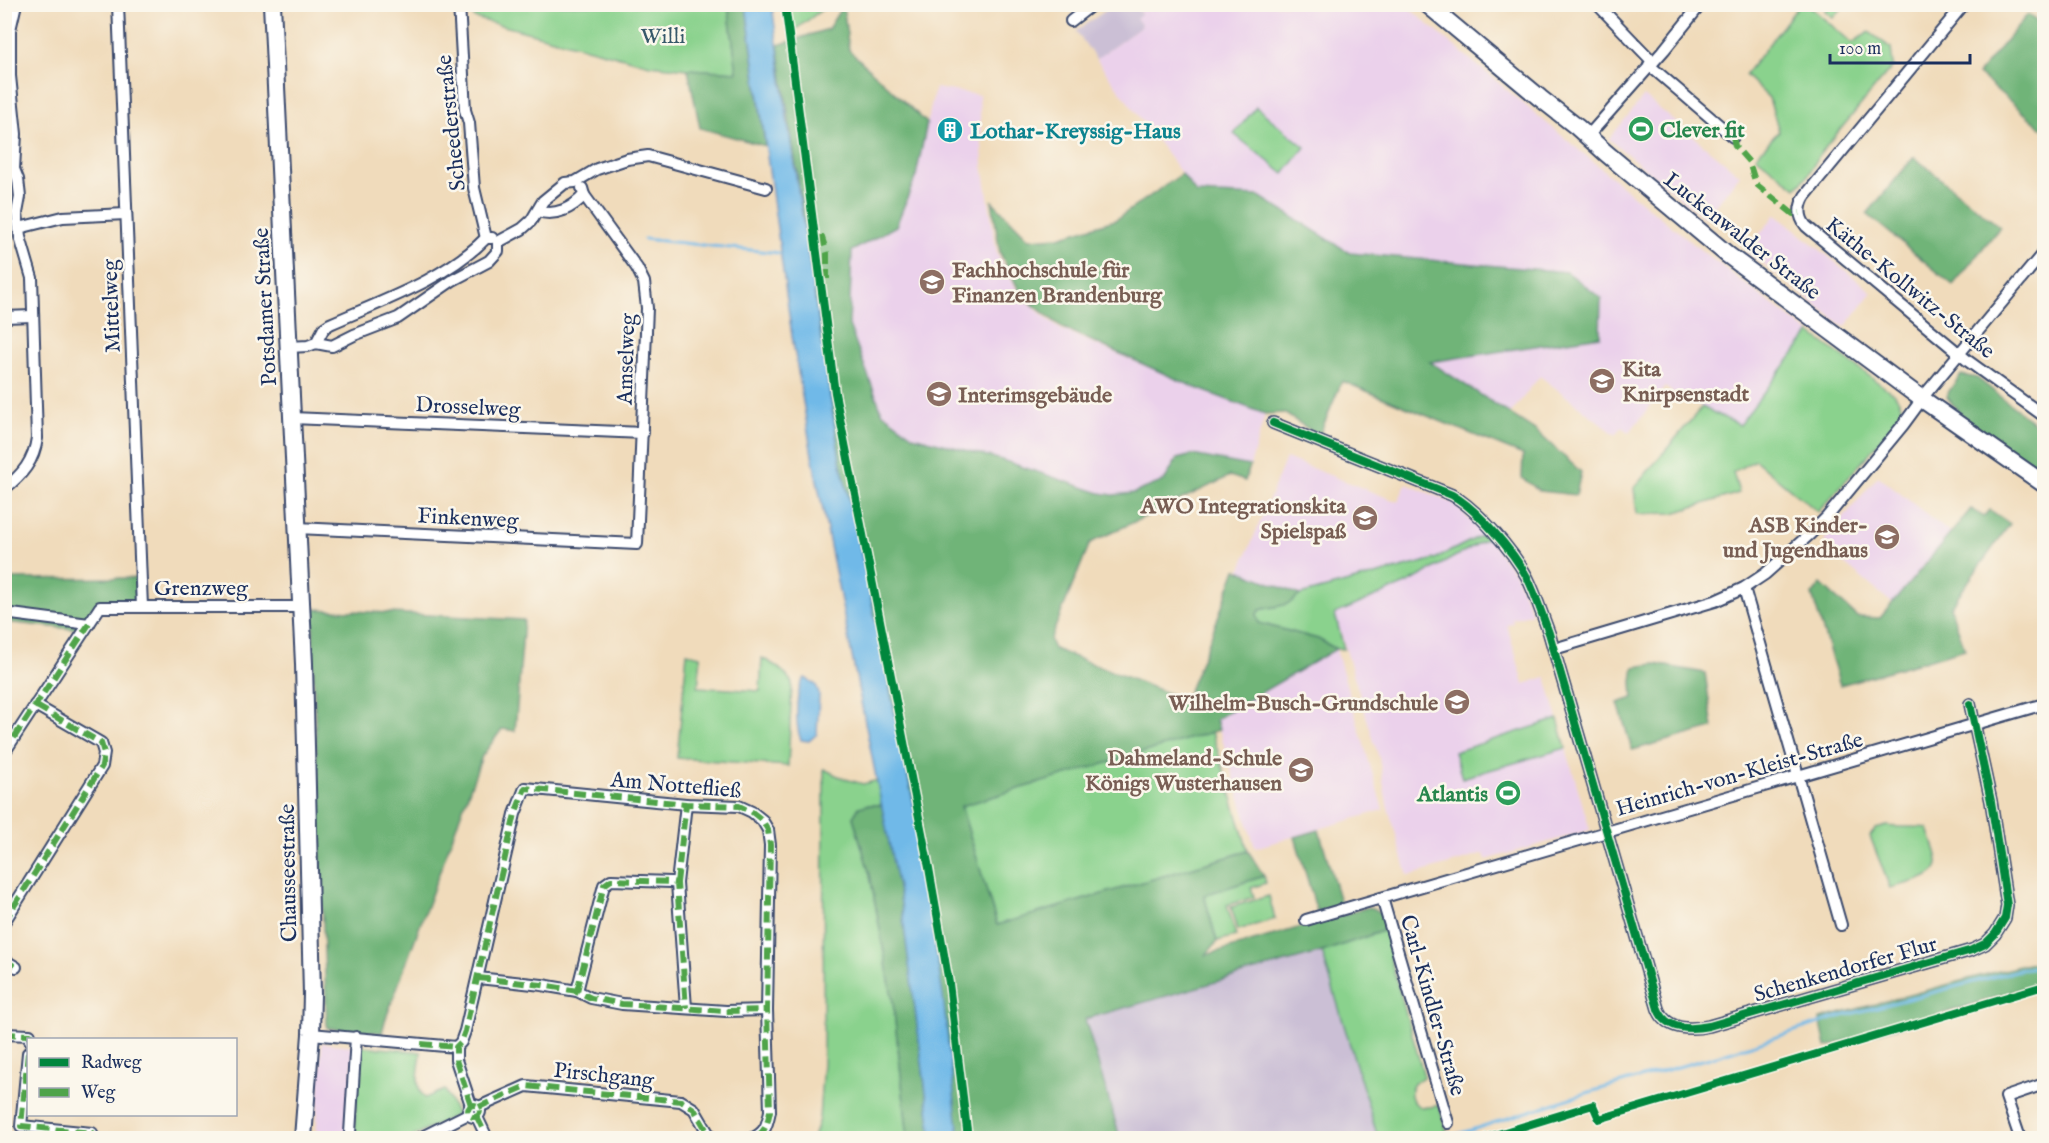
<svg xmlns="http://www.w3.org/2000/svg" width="2049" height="1143" viewBox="0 0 2049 1143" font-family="'IM FELL English',serif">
  <rect width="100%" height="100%" fill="#fbf7ec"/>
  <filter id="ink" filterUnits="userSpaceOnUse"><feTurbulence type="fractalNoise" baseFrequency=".0167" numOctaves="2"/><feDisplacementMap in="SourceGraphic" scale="12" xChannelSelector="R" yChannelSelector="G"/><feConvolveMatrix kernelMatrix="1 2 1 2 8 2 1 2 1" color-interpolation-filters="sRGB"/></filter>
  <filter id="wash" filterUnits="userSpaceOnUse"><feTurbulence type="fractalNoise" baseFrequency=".008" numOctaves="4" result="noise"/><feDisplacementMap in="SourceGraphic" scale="24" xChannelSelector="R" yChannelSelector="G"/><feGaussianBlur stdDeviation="1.35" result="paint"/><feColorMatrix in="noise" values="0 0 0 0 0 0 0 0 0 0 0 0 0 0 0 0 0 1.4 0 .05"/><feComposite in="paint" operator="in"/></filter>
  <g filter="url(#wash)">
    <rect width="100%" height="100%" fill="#f0dbbb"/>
    <!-- built -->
    <g fill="#ebd1eb">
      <polygon points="1135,5 1405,5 1632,194 1707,255 1810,333 1739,425 1672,392 1665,387 1629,433 1622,427 1616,435 1540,376 1510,414 1430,362 1600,336 1567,272 1350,254 1259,197 1196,193 1096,59 1142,26 1136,18 1141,13"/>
      <polygon points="935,88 979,95 983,165 997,254 1021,297 1060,329 1196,388 1265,414 1250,466 1193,455 1177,459 1164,481 1134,493 1113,495 1100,493 1002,460 913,436 882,412 849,325 852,251 896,226 916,176"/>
      <polygon points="1644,96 1740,175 1705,218 1609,139"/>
      <polygon points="1776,214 1872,292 1845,327 1746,251"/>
      <polygon points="1286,458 1398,502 1406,484 1453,503 1484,534 1435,559 1300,595 1240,571"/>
      <polygon points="1878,476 1950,533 1892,603 1830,552 1832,548 1824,541"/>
      <polygon points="1488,538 1515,573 1532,613 1512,619 1513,623 1507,625 1524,684 1546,677 1558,719 1454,752 1462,777 1566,748 1590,830 1486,860 1484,854 1408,876 1387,804 1379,758 1335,614 1408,583"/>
      <polygon points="1336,649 1383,810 1255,848 1216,719"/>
      <polygon points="322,1043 353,1046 350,1138 316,1138"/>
    </g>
    <!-- industrial -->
    <g fill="#cbbfd5">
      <polygon points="1114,5 1135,5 1141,14 1136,18 1142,26 1096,59 1076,31"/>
      <polygon points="1322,952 1378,1138 1120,1138 1085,1019"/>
    </g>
    <!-- green -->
    <g fill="#8ad28d" stroke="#528076" stroke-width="1.5">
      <polygon points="1800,4 1808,5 1852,43 1869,32 1891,48 1893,66 1820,154 1808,175 1796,188 1756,156 1779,131 1769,98 1745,75"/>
      <polygon points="471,5 728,5 737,72 688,69 650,65 474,18"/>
      <polygon points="787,5 787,4 828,5 791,33"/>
      <polygon points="1830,5 1830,4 1845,5 1833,18 1825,11"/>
      <polygon points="1256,107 1305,147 1284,174 1234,134"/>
      <path d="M1810,333L1894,394C1898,398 1902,404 1901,410C1899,423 1831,497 1818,512L1755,460L1733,472L1739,493L1674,513L1637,514L1634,488L1702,407L1739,425Z"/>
      <path d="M1484,534L1488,538L1408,583L1335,614L1344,649H1336L1318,639L1259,623C1251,606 1268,609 1279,606C1287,605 1294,601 1300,595L1435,559Z"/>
      <path d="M687,653L701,656L698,687L760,691L762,658C775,665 784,670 792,683L788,766L677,758Z"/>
      <polygon points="1558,719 1566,748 1462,778 1454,752"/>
      <polygon points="1212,732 1248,851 997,925 961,806"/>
      <polygon points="824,769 842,778 863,784 878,780 883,805 867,805 853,817 870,875 893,1002 908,1138 813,1138 819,1119 823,1062"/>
      <path d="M1887,826C1901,828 1914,826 1928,828C1931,839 1937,851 1938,861C1940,879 1903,884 1890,888L1870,836L1876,829Z"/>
      <polygon points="1264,876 1266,883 1251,888 1254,897 1227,905 1236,936 1217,941 1204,895"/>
      <polygon points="1269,896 1275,919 1238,930 1231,907"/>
      <path d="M1388,929L1395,953L1390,958L1424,1076C1421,1079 1416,1081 1413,1085C1407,1095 1414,1107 1424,1107C1429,1108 1435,1106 1439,1105L1447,1132L1426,1138H1378L1322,952Z"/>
      <path d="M360,1046L421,1052C420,1067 413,1087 425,1098L445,1090L457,1115L410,1138H360L354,1129Z"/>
    </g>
    <!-- forest -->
    <g fill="#6fb478" stroke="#45726b" stroke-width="1.5">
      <polygon points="728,5 746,5 765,146 700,128 688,69 737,72"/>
      <path d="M843,5L849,50L927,123L916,176L896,226L852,251L849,325L882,412L913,436L1002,460L1100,493L1113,495L1134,493L1164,481L1177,459L1193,455L1250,466L1245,481L1230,476L1090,543L1050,640L1054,649L1185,700L1207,647L1236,569L1300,595C1294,601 1287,605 1279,606C1268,609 1251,606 1259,623L1318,639L1336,649L1216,719L1219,730L961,806L997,925L1248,851L1264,876L1204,895L1217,942L1206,955L1369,907C1382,910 1385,918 1388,929L1322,952L1085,1019L1120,1138H959L915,811L864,565L840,460L778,45L828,29Z"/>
      <polygon points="2028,14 2044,28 2044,130 1978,74"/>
      <polygon points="1914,157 2000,227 1953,285 1867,214"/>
      <polygon points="1182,174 1196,193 1259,196 1350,253 1567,272 1601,298 1600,336 1430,362 1535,430 1581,472 1576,495 1540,491 1522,478 1523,455 1342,381 1319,436 1284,413 1265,414 1196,388 1063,328 1022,296 1000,253 992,201 1029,239 1059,237 1115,220"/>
      <polygon points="1961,375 1977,378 2044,431 2044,474 1971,423 1961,415 1947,397 1949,391"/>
      <polygon points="1971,509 1984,517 1990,510 2010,524 1950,607 1965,649 1840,685 1812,595 1821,584 1857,617 1880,618"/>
      <polygon points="141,578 142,607 100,607 82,630 5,622 4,579"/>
      <polygon points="313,609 524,620 515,731 502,729 482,756 385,1021 382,1033 327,1028 313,664"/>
      <polygon points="1655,664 1705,673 1713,728 1632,750 1618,703 1633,698 1632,681 1634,667"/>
      <polygon points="867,805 883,805 901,903 932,1138 908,1138 893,1002 870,875 853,817 859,807"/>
      <polygon points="1319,830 1341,905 1317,912 1295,837"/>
      <polygon points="2044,960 2044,982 1922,1020 1826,1047 1820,1019 1980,976"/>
    </g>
    <!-- water -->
    <g fill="#70b9e8" stroke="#4674a3" stroke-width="1.5">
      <polygon points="746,5 772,5 787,118 840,460 864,565 915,811 943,997 959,1138 932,1138 901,903 812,455 792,336"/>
      <path d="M805,678L816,685L819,694L817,734L809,741L801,740C795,726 795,689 805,678Z"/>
    </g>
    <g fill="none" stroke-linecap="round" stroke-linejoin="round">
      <!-- stream -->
      <g stroke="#70b9e8" stroke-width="3">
        <polyline points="644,239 779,253"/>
        <polyline points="1446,1138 1590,1092 1720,1055 1835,1018 2023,969 2044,965"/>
      </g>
    </g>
  </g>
  <g filter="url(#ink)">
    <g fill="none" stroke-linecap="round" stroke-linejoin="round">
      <!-- minor casing -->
      <g stroke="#3b496c" stroke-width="14">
        <g id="minor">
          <polyline points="118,4 142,607"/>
          <polyline points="459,4 465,110 469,123 474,188 486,238"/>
          <polyline points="1597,4 1653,62"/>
          <path d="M1964,4L1805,196C1799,206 1798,216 1806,226L1968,361L2044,416"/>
          <polyline points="1071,21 1093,4"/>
          <polyline points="1649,65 1733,137"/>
          <polyline points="1588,136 1664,50 1701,4"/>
          <path d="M538,211C555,217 573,208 584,195L582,188"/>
          <polyline points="19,228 63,217 126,214"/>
          <polyline points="498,242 522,229 531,221 543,201 565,183 575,182 597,169 627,159 648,156 766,188"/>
          <polyline points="4,317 33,316"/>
          <path d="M316,343L324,328L330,324C382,301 446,279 486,238H492"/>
          <polyline points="289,347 308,346 316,343 332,346 354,335 398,318 453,280 489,261 498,251 498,242"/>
          <polyline points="292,418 643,433"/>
          <path d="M1273,423L1452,495C1477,509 1513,551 1527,577C1536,595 1542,615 1549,633L1658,1009C1666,1030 1690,1030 1709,1026L1972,950L1985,944L1995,934L2005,918L2007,905L1991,801L1970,704"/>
          <path d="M4,489C22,475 34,461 37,438L32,278L20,237L17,213L20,197L18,179L14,169L16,134L10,76V30L16,4"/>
          <polyline points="297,528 637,544 647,308 644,282 637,268 584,195"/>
          <polyline points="1744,588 1841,925"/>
          <polyline points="4,613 89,624"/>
          <polyline points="1554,649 1715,601 1744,588 1765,574 1810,534 1827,517 1903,425 1928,391 2044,252"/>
          <polyline points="4,753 100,607 301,607"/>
          <polyline points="677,883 686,804"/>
          <polyline points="1382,898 1448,1123"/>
          <polyline points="1306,920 2044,704"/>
          <polyline points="4,922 102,766 104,753 101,743 35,705"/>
          <polyline points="4,960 16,967"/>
          <polyline points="478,978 542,985 577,991 591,998 622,1004 726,1011 767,1010"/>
          <polyline points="577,991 604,885 611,880 671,882 677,883 686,1008"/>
          <polyline points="4,1034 30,1035 30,1040"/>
          <polyline points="311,1034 456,1047"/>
          <polyline points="28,1053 21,1126 92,1133 92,1138"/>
          <circle cx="474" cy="1111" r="6"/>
          <path d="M471,1105L456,1060V1047L461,1042L465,1031L515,814L525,788L686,804L739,806L752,812L762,820L768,830L770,845L767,1010L770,1111C767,1125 766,1132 753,1138"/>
          <polyline points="479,1107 526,1086 681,1101 694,1109 711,1138"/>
          <polyline points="477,1117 487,1138"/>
          <polyline points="352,1138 350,1133 356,1037"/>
          <polyline points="420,1138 468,1114"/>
          <polyline points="2020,1138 2006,1097 2044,1084"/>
        </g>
      </g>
      <!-- secondary casing -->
      <g stroke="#3b496c" stroke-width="20">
        <g id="secondary">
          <polyline points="272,4 304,664 312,994 311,1034 303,1138"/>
          <polyline points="1427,4 1540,98 1577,127 1606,153 1728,255 1922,399 2044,484"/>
        </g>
      </g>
      <!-- minor -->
      <use href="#minor" stroke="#fff" stroke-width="10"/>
      <!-- secondary -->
      <use href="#secondary" stroke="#fff" stroke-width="16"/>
      <!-- quiet -->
      <g stroke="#4fa44a" stroke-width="6" stroke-dasharray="12 6" stroke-linecap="butt">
        <polyline points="1733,137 1735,146 1749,162 1756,184 1793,214 1800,213"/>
        <polyline points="821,235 827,253 827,279"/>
        <polyline points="4,753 89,624"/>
        <polyline points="677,883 686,804"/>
        <polyline points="4,922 102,766 104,753 101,743 35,705"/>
        <polyline points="4,960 16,967"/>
        <polyline points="478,978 542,985 577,991 591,998 622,1004 726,1011 767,1010"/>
        <polyline points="577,991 604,885 611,880 671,882 677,883 686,1008"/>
        <polyline points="4,1034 30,1035 30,1040"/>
        <polyline points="421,1044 456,1047"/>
        <polyline points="28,1053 21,1126 92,1133 92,1138"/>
        <circle cx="474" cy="1111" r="6"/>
        <path d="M471,1105L456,1060V1047L461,1042L465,1031L515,814L525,788L686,804L739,806L752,812L762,820L768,830L770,845L767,1010L770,1111C767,1125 766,1132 753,1138"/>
        <polyline points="479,1107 526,1086 681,1101 694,1109 711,1138"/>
        <polyline points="477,1117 487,1138"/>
      </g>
      <!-- cycleway casing -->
      <g stroke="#fbf7ec" stroke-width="11">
        <g id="cycleway">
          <polyline points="785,4 835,393 929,868 949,983 968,1138"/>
          <path d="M1273,423L1452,495C1477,509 1513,551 1527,577C1536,595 1542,615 1549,633L1658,1009C1666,1030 1690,1030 1709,1026L1972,950L1985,944L1995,934L2005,918L2007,905L1991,801L1970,704"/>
          <polyline points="1485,1138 1593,1105 1599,1119 2044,986"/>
        </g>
      </g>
      <!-- cycleway -->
      <use href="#cycleway" stroke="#00873e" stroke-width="8"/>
    </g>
  </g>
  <!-- icons -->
  <defs>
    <g id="stadium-disc" transform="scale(1.35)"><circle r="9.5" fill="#2e9e5b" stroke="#fbf7ec"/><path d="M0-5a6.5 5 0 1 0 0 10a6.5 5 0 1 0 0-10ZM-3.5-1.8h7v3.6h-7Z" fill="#fff"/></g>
    <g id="building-disc" transform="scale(1.35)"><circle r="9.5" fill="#0f9aa8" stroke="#fbf7ec"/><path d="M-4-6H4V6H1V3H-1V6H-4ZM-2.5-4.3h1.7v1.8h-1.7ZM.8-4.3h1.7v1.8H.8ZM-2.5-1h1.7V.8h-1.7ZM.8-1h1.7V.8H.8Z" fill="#fff"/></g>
    <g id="university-disc" transform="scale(1.35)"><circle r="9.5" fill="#8d6e63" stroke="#fbf7ec"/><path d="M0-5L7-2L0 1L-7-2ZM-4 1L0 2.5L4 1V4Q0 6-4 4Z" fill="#fff"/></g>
    <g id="school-disc" transform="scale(1.35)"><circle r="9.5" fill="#8d6e63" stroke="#fbf7ec"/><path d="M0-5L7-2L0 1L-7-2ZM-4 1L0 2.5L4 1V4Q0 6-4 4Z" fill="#fff"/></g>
  </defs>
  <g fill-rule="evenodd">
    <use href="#stadium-disc" x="1641" y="129"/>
    <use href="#building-disc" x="950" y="130"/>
    <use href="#university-disc" x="932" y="282"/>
    <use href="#school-disc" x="1602" y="381"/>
    <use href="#university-disc" x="939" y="394"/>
    <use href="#school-disc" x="1365" y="518"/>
    <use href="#school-disc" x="1887" y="537"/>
    <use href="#school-disc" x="1457" y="702"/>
    <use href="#school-disc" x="1301" y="770"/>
    <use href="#stadium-disc" x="1508" y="793"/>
  </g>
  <g text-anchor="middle" stroke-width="5" stroke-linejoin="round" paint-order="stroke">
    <!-- park labels -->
    <g font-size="22" fill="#37586a" stroke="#fbf7ec">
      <text x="663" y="43">Willi</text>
    </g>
    <!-- street labels -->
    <g font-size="22" fill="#1b2f5e" stroke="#fbf7ec">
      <text transform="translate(450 123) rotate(-96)" y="8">Scheederstraße</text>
      <text transform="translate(1743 235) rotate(38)" y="8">Luckenwalder Straße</text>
      <text transform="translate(1911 287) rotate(39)" y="8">Käthe-Kollwitz-Straße</text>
      <text transform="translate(110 306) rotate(-92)" y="8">Mittelweg</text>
      <text transform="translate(264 307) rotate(-93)" y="8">Potsdamer Straße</text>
      <text transform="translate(625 359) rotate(-88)" y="8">Amselweg</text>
      <text transform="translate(468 406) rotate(3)" y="8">Drosselweg</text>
      <text transform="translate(468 517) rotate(3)" y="8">Finkenweg</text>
      <text x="201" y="595">Grenzweg</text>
      <text transform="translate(1739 773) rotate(-16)" y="8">Heinrich-von-Kleist-Straße</text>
      <text transform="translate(676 784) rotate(5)" y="8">Am Nottefließ</text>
      <text transform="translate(287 873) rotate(-91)" y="8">Chausseestraße</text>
      <text transform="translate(1845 968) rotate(-16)" y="8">Schenkendorfer Flur</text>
      <text transform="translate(1434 1005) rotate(74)" y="8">Carl-Kindler-Straße</text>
      <text transform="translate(604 1074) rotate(6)" y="8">Pirschgang</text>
    </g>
    <!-- leisure labels -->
    <g font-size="22" font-weight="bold" fill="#27864d" stroke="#fbf7ec" text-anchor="start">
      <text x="1660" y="137">Clever fit</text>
      <text x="1488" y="801" text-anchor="end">Atlantis</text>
    </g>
    <!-- culture labels -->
    <g font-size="22" font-weight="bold" fill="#0d838f" stroke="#fbf7ec" text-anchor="start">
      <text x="970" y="138">Lothar-Kreyssig-Haus</text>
    </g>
    <!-- education labels -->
    <g font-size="22" font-weight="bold" fill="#785e54" stroke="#fbf7ec" text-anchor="end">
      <text x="952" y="277" text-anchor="start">Fachhochschule für<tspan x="952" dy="25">Finanzen Brandenburg</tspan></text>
      <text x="1622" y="376" text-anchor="start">Kita<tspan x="1622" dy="25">Knirpsenstadt</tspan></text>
      <text x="958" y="402" text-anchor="start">Interimsgebäude</text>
      <text x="1346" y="513">AWO Integrationskita<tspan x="1346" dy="25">Spielspaß</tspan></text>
      <text x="1868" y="532">ASB Kinder-<tspan x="1868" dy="25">und Jugendhaus</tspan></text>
      <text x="1438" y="710">Wilhelm-Busch-Grundschule</text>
      <text x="1282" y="765">Dahmeland-Schule<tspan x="1282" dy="25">Königs Wusterhausen</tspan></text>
    </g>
  </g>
  <!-- margin -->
  <rect width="2049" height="1143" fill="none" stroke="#fbf7ec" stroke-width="24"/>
  <!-- legend -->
  <rect x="27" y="1038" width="210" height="78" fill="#fbf7ec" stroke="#a1a7b3" stroke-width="1.5"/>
  <rect x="39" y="1058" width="30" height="9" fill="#00873e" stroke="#a1a7b3" stroke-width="1.5"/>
  <text x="81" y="1068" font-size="18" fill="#1b2f5e">Radweg</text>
  <rect x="39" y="1088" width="30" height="9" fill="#4fa44a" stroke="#a1a7b3" stroke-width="1.5"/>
  <text x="81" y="1098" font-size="18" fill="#1b2f5e">Weg</text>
  <!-- scale -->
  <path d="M1830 54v9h140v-9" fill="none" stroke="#1b2f5e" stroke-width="3"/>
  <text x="1839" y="54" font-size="18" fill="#1b2f5e" stroke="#fbf7ec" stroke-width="4.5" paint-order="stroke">100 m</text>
</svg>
